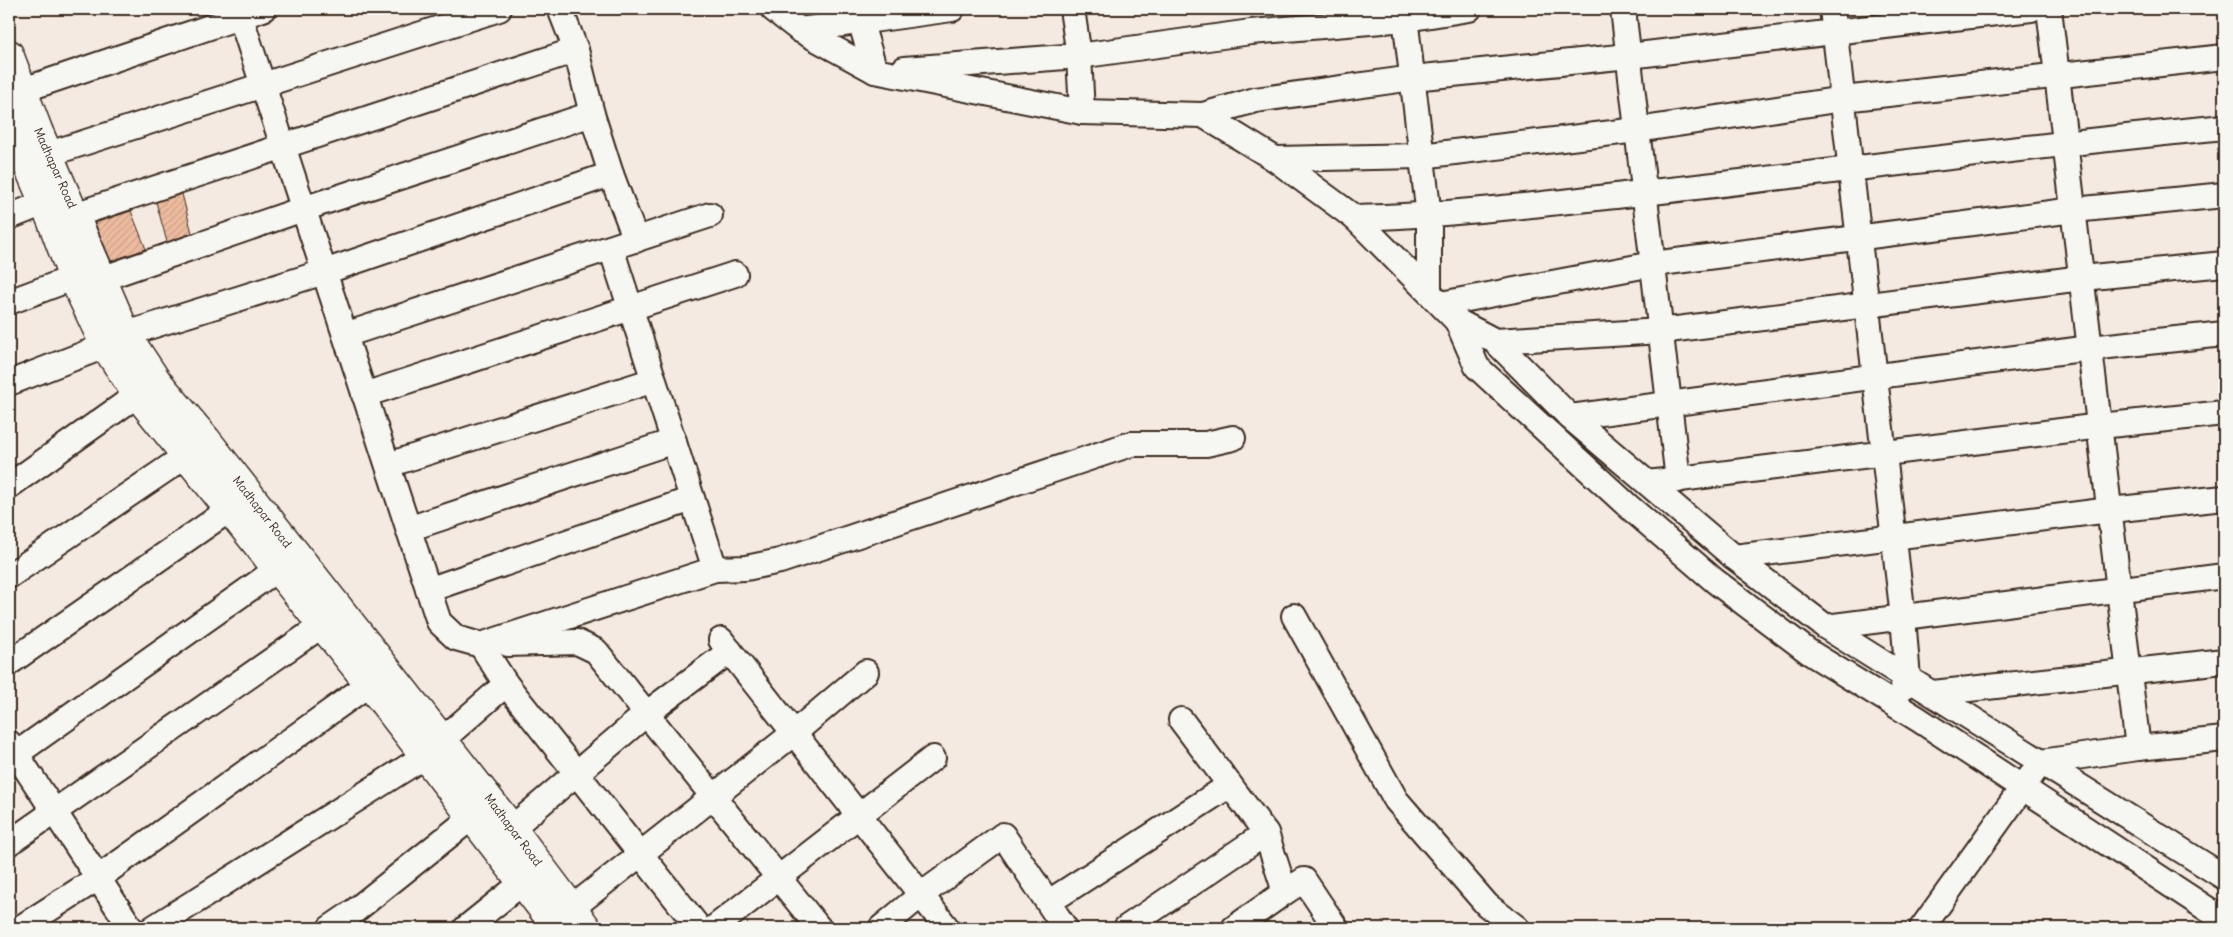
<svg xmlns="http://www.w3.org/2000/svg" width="2233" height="937" viewBox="0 0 2233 937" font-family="Delius,sans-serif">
  <defs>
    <pattern id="building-hatch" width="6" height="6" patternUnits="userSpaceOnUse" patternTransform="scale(1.25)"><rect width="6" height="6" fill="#edbb9f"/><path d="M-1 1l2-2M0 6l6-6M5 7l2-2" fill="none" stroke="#cca188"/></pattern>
  </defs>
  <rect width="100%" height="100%" fill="#f4eae1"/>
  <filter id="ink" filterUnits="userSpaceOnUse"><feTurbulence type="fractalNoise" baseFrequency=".02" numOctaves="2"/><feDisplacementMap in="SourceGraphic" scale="10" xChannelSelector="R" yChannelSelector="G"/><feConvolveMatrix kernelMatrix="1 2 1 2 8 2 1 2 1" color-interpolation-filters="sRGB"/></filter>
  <g filter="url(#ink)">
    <!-- building -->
    <g fill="url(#building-hatch)" stroke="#3b2a1e">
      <polygon points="182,194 192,233 167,242 156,202"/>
      <polygon points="131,211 146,249 111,261 95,223"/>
    </g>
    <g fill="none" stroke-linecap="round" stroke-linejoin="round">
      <!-- minor casing -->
      <g stroke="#3b2a1e" stroke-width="28">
        <g id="minor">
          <polyline points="238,9 439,622 456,638 481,645 715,569 746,568 780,561 1131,444 1206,444 1233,438"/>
          <polyline points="560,9 576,50 592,114 611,174 636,240"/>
          <polyline points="773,9 800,30 875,71 1082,112 1203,115 1275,159 1355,218 1457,321 1477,367 1628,506 1715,581 1809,652 1918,719 2224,920"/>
          <polyline points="859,9 860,20 875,71"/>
          <polyline points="1072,9 1079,56 1082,112"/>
          <polyline points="1404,9 1429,216 1429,292"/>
          <polyline points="1623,9 1678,480"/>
          <polyline points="1832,9 1903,617 1908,679 1902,689"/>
          <polyline points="2049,9 2138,748"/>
          <polyline points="800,30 952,9"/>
          <polyline points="904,69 1079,56 1251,32 1406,19 1469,9"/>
          <polyline points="23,90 263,9"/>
          <polyline points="1203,115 1255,100 1413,78 1629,56 2031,9"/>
          <polyline points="49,154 499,9"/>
          <polyline points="1275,159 1421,156 1637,130 1843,99 2224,57"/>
          <polyline points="9,217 44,203"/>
          <path d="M1355,218C1457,215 1559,202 1661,191C1849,170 2036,145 2224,127"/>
          <polyline points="56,221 576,50"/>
          <polyline points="611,248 715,569"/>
          <polyline points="101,279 303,209 592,114"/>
          <polyline points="9,302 73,278"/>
          <polyline points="1441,304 1653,264 2074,210 2224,195"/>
          <polyline points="1457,321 1495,341 1570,417 1734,557 1826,627 2224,877"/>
          <polyline points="126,334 324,272 611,174"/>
          <polyline points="345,335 710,215"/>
          <polyline points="1495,341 1661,331 2082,278 2224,264"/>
          <polyline points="9,383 105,346"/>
          <polyline points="364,395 735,274"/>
          <polyline points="1570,417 2090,348 2224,334"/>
          <polyline points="388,465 654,380"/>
          <polyline points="1648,483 2100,426 2224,413"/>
          <polyline points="9,486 137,395"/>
          <polyline points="408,529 674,441"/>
          <polyline points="1734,557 2110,510 2224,498"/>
          <polyline points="9,576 187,455"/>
          <polyline points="428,590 692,499"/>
          <polyline points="1294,616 1396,800 1487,905 1517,928"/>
          <polyline points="1826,627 2224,576"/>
          <polyline points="721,640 947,928"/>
          <polyline points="508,644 577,642 596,651 819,928"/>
          <polyline points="481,645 506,684 699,928"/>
          <polyline points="9,663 229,510"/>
          <polyline points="1933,693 2224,661"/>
          <polyline points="1181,720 1266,833 1285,892 1304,880 1336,928"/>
          <polyline points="442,740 506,684"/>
          <polyline points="9,743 131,928"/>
          <polyline points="9,759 276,570"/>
          <polyline points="512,828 646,714 730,651"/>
          <polyline points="9,843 321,626"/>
          <polyline points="1049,902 1230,785"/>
          <polyline points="572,908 794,733 866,672"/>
          <polyline points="20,928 98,878 369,684"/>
          <polyline points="153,928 425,756"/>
          <polyline points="330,928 352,913 472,817"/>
          <polyline points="466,928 522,883"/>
          <polyline points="714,928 933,758"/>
          <polyline points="881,928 921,895 1003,835 1065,928"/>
          <polyline points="1126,928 1266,833"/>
          <polyline points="1234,928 1285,892"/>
          <polyline points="1922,928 2041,762 2138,748 2224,739"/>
        </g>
      </g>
      <!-- major casing -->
      <g stroke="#3b2a1e" stroke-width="31">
        <g id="major">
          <polyline points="9,54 38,130 126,334 157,381 206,439 512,828 587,928"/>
          <polyline points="9,122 52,222 73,278 105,346 137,395 369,684 557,928"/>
        </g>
      </g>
      <!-- minor -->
      <use href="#minor" stroke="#f6f6f2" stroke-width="24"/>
      <!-- major -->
      <use href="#major" stroke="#f6f6f2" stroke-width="28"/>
    </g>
  </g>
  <g text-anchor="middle" stroke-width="4" stroke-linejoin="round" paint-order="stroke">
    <!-- street labels -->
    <g font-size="12" fill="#3b2a1e" stroke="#f6f6f2">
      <text transform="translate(55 168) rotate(66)" y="4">Madhapar Road</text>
      <text transform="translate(262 512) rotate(52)" y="4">Madhapar Road</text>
      <text transform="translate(513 830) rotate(53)" y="4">Madhapar Road</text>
    </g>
  </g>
  <!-- margin -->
  <rect width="2233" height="937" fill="none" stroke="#f6f6f2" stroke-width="30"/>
  <rect x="15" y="15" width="2203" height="907" fill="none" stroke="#3b2a1e" stroke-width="2" filter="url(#ink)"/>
</svg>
